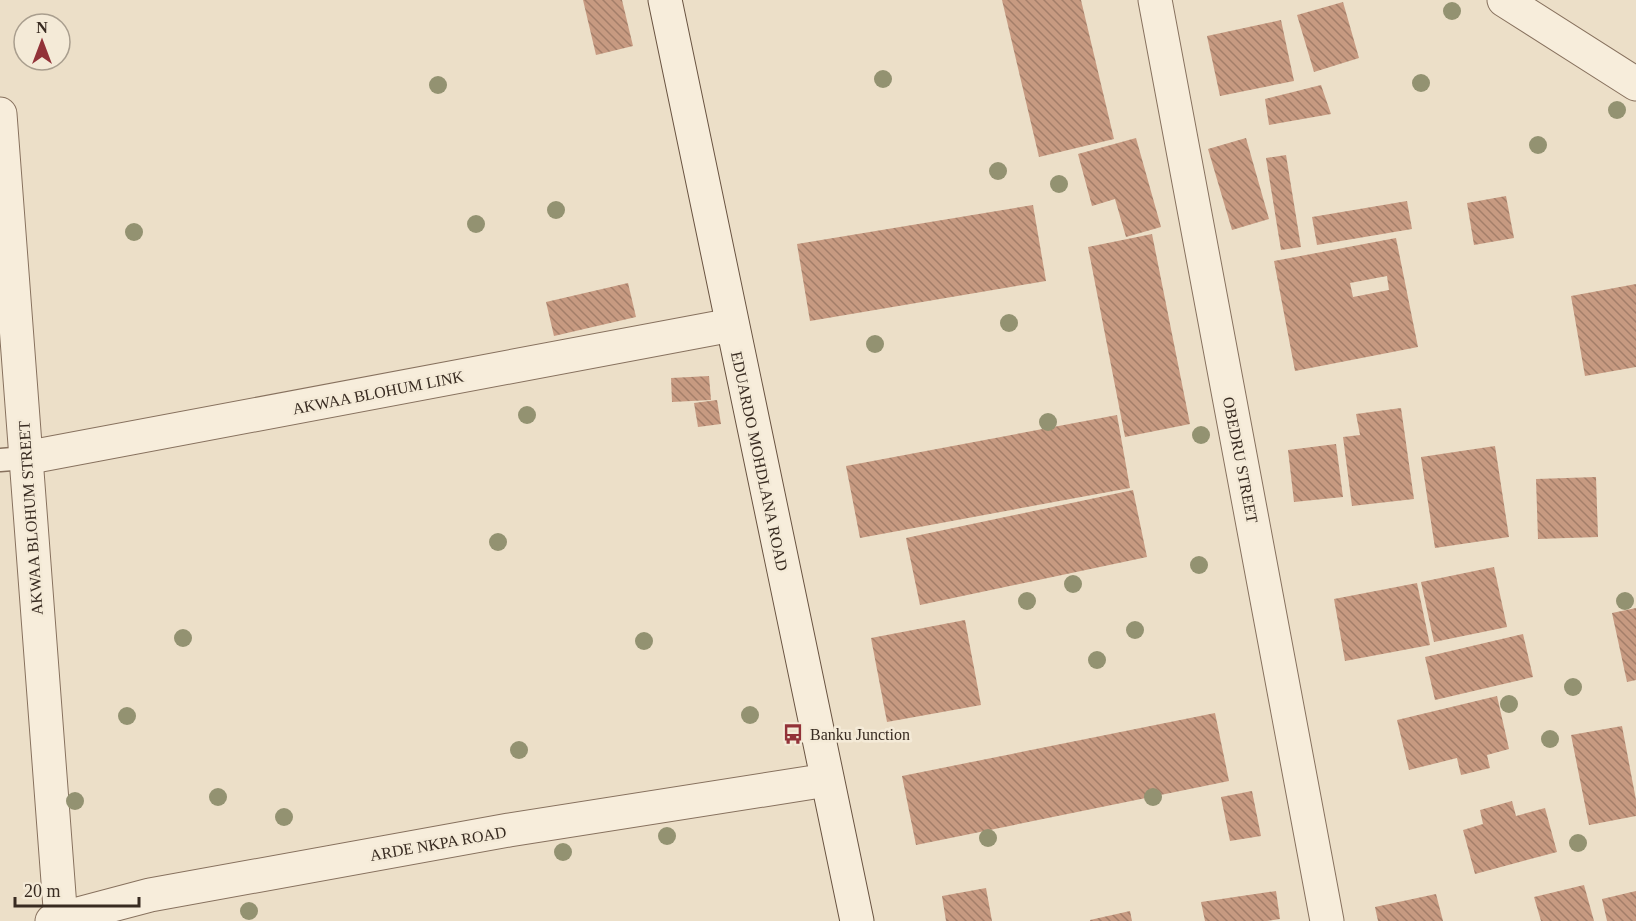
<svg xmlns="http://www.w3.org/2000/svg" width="1636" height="921" viewBox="0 0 1636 921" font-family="Georgia,serif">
  <defs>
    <pattern id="building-back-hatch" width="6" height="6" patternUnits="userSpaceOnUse" patternTransform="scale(1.5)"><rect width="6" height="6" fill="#c79a81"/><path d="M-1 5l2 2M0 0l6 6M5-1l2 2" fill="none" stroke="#a37e69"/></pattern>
  </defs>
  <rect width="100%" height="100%" fill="#ecdfc8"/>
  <!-- building -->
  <g fill="url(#building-back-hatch)" fill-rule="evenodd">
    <polygon points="583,0 622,0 633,46 596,55"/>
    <polygon points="1002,0 1081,0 1114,139 1039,157"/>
    <polygon points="1343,2 1359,58 1314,72 1297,15"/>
    <polygon points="1281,20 1294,81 1220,96 1207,36"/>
    <polygon points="1321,85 1331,114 1269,125 1265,99"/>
    <polygon points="1136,138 1161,227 1126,237 1115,199 1092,206 1078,154"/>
    <polygon points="1246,138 1269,219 1232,230 1208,149"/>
    <polygon points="1286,155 1301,247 1281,250 1266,158"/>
    <polygon points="1506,196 1514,238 1474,245 1467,203"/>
    <polygon points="1407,201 1412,229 1317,245 1312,217"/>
    <polygon points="1033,205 1046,281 810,321 797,244"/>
    <polygon points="1152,234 1190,424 1125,437 1088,247"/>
    <path d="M1396,238L1418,347L1295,371L1274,261ZM1387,276L1389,290L1353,297L1350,283Z"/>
    <polygon points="628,283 636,317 554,336 546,302"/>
    <polygon points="1636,284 1636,367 1585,376 1571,296"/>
    <polygon points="709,376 711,400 672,402 671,378"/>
    <polygon points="717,400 721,424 698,427 694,403"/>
    <polygon points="1401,408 1414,499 1352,506 1343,437 1360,435 1356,414"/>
    <polygon points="1117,415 1130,488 860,538 846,466"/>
    <polygon points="1336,444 1343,497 1294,502 1288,450"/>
    <polygon points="1495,446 1509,537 1435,548 1421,457"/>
    <polygon points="1596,477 1598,537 1538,539 1536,479"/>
    <polygon points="1133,490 1147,557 920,605 906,538"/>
    <polygon points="1494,567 1507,627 1434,642 1421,582"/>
    <polygon points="1417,583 1430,645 1345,661 1334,599"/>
    <polygon points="1636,608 1636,680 1627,682 1612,613"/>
    <polygon points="965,620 981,705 887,722 871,638"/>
    <polygon points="1523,634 1533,677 1435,700 1425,657"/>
    <polygon points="1497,696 1509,749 1487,755 1490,768 1461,775 1457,758 1409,770 1397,720"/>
    <polygon points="1215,713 1229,781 916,845 902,776"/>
    <polygon points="1622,726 1636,800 1636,816 1589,825 1571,735"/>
    <polygon points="1252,791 1261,836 1230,841 1221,797"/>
    <polygon points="1512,801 1516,816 1545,808 1557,852 1475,874 1463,830 1483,824 1480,810"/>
    <polygon points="1584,885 1594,921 1541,921 1534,897"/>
    <polygon points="986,888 992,921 946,921 942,896"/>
    <polygon points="1276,891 1280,919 1267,921 1205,921 1201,902"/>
    <polygon points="1636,891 1636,921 1607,921 1602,899"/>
    <polygon points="1436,894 1443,921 1378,921 1375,907"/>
    <polygon points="1130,911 1132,921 1090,921 1090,920"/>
  </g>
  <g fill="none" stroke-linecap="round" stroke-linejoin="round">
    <!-- service casing -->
    <g stroke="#87715e" stroke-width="25">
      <polyline id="service" points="0,460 25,458"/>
    </g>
    <!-- minor casing -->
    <g stroke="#87715e" stroke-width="35">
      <g id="minor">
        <polyline points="1155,0 1327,921"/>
        <polyline points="1504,0 1636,84"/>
        <polyline points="0,114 61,921"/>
        <polyline points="25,458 732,325"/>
        <polyline points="52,921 150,895 509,830 827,780"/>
      </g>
    </g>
    <!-- secondary casing -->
    <g stroke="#695341" stroke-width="35">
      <polyline id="secondary" points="665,0 857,921"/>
    </g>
    <!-- service -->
    <use href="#service" stroke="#f7eddb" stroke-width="22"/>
    <!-- minor -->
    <use href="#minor" stroke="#f7eddb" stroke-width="33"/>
    <!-- secondary -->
    <use href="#secondary" stroke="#f7eddb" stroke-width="33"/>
  </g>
  <!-- trees -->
  <g fill="#939271">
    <circle cx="1452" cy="11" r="9"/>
    <circle cx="883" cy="79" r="9"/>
    <circle cx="1421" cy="83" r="9"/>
    <circle cx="438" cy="85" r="9"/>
    <circle cx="1617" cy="110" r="9"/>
    <circle cx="1538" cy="145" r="9"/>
    <circle cx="998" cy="171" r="9"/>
    <circle cx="1059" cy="184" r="9"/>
    <circle cx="556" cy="210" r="9"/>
    <circle cx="476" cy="224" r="9"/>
    <circle cx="134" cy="232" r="9"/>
    <circle cx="1009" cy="323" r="9"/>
    <circle cx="875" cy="344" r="9"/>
    <circle cx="527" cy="415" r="9"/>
    <circle cx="1048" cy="422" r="9"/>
    <circle cx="1201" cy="435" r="9"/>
    <circle cx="498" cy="542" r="9"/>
    <circle cx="1199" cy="565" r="9"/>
    <circle cx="1073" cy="584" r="9"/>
    <circle cx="1027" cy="601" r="9"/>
    <circle cx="1625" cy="601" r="9"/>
    <circle cx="1135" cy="630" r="9"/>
    <circle cx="183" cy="638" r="9"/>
    <circle cx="644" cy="641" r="9"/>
    <circle cx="1097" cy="660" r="9"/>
    <circle cx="1573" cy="687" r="9"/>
    <circle cx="1509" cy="704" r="9"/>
    <circle cx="750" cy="715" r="9"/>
    <circle cx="127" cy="716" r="9"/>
    <circle cx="1550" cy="739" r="9"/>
    <circle cx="519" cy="750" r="9"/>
    <circle cx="218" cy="797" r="9"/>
    <circle cx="1153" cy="797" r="9"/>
    <circle cx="75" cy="801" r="9"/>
    <circle cx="284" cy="817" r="9"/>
    <circle cx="667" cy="836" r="9"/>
    <circle cx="988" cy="838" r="9"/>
    <circle cx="1578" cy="843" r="9"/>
    <circle cx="563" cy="852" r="9"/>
    <circle cx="249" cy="911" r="9"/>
  </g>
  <!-- icons -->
  <defs>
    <g id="bus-bare" transform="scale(1.62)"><path d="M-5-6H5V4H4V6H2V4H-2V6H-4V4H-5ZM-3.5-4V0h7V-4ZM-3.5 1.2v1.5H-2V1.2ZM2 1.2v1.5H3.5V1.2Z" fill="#923238" stroke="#f4ead7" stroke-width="2.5" paint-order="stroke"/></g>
  </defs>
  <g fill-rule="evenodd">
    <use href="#bus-bare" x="793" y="734"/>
  </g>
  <g text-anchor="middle" stroke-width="5" stroke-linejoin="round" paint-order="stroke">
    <!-- street labels -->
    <g font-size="16" fill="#382b21" stroke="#f4ead7">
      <text transform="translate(378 392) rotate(-11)" y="6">AKWAA BLOHUM LINK</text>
      <text transform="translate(1241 460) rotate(79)" y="6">OBEDRU STREET</text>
      <text transform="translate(760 461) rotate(78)" y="6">EDUARDO MOHDLANA ROAD</text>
      <text transform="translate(30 518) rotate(-94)" y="6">AKWAA BLOHUM STREET</text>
      <text transform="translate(438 843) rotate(-10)" y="6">ARDE NKPA ROAD</text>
    </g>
    <!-- poi labels -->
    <g font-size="16" fill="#382b21" stroke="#f4ead7" text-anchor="start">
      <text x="810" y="740">Banku Junction</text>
    </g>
  </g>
  <!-- north arrow -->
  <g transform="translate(42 42)"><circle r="28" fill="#f4ead7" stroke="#a99e8e" stroke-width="1.5"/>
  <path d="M0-4.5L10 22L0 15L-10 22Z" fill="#923238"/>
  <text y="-9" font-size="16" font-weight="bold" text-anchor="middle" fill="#382b21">N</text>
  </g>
  <!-- scale -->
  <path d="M15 897v9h124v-9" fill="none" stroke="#382b21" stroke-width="3"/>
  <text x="24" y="897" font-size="18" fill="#382b21" stroke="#f4ead7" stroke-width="4.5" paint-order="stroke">20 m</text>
</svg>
